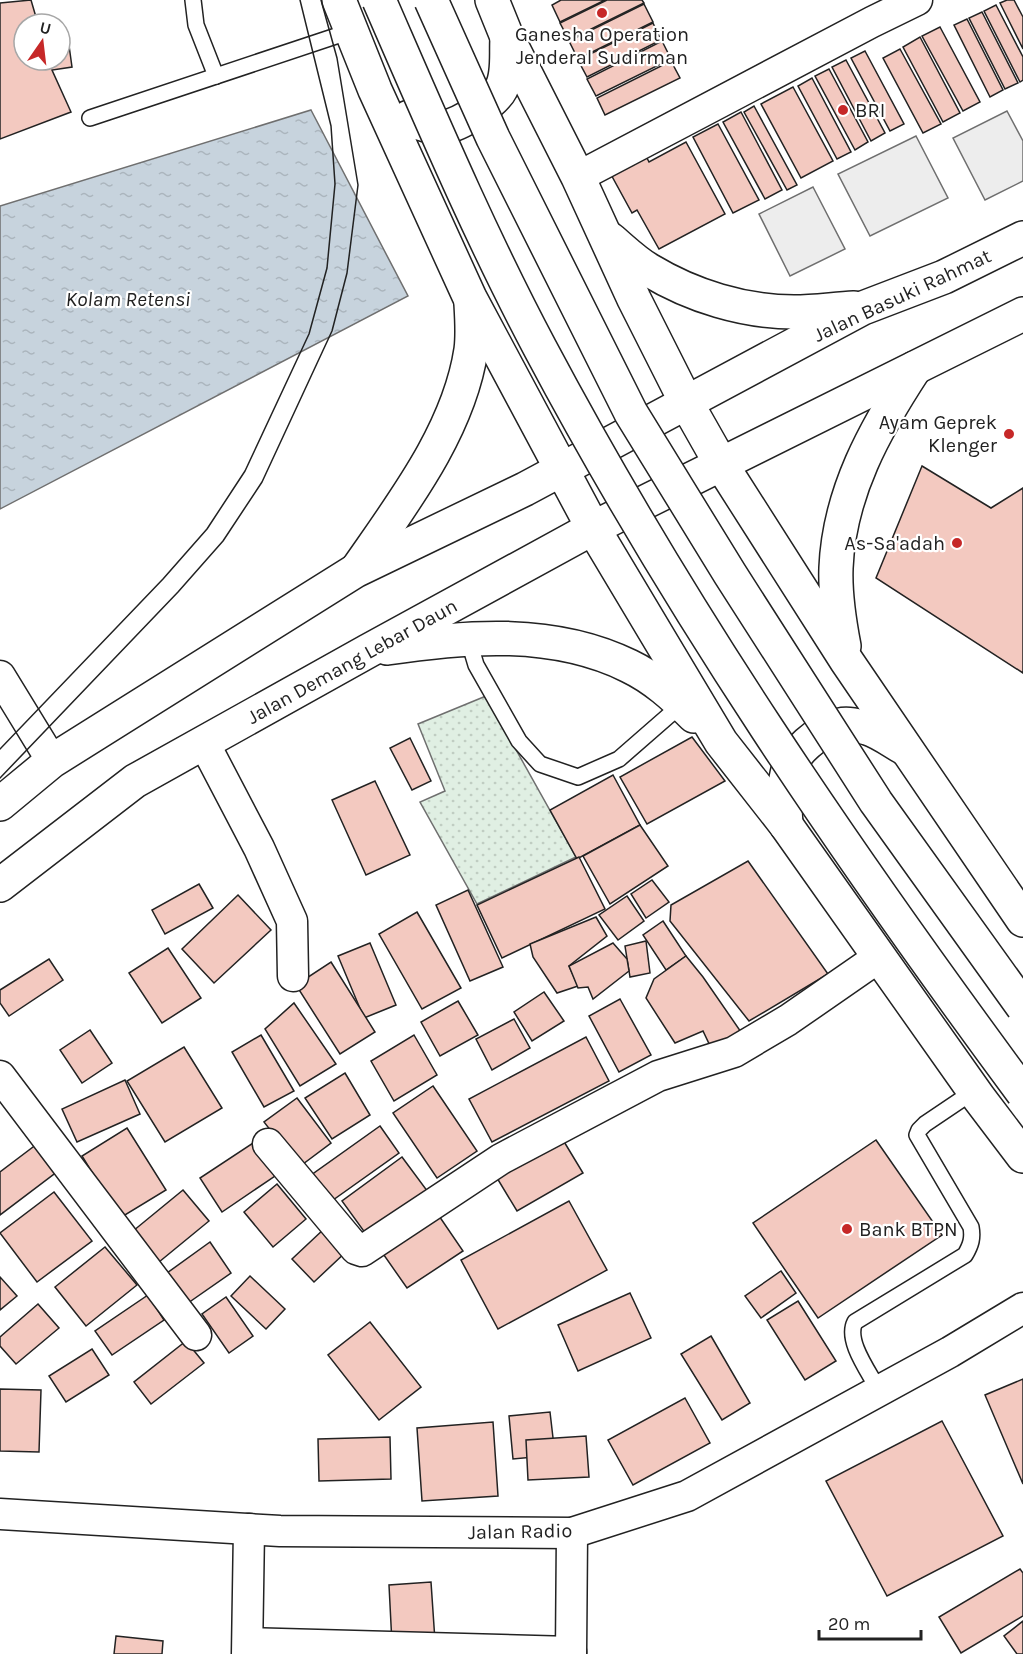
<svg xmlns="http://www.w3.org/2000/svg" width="1023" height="1654" viewBox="0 0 1023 1654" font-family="Karla,sans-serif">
  <defs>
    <pattern id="grass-dots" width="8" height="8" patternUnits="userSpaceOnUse" patternTransform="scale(1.5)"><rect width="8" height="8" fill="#e0efe3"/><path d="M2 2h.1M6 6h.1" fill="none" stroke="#c0cdc2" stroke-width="1.8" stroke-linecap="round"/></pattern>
    <pattern id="water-ripples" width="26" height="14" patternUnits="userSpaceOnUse" patternTransform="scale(1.5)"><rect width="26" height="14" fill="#c7d3dd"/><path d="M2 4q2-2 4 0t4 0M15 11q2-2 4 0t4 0" fill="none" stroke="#abb5bd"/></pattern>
  </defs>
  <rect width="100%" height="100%" fill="#fff"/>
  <!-- grass -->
  <polygon fill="url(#grass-dots)" stroke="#6f6f6f" stroke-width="1.5" points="486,696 576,857 477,904 420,802 445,791 418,724"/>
  <!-- parking -->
  <g fill="#ededed" stroke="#6f6f6f" stroke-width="1.5">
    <polygon points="1007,111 1023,141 1023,181 985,200 953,138"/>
    <polygon points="916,136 948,198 870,236 838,174"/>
    <polygon points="813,187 845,249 790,276 759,214"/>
  </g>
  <!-- water -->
  <polygon fill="url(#water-ripples)" stroke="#6f6f6f" stroke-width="1.5" points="311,110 408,296 0,509 0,206"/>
  <!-- building -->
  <g fill="#f3c9c0" stroke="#222" stroke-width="1.5">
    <polygon points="31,0 38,24 24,24 24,60 60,60 60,32 67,31 72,67 52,70 71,112 0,139 0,3"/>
    <polygon points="561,0 605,0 560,22 552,5"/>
    <polygon points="607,0 642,0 644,3 569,40 560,23"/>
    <polygon points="1007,0 1014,0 1023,17 1023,49 1000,3"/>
    <polygon points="644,4 653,22 578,59 569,41"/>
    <polygon points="996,5 1023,57 1023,80 1020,82 984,11"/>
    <polygon points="982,12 1018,83 1005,89 969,18"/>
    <polygon points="967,19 1003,90 990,97 954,25"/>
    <polygon points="653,23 661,40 587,77 578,60"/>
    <polygon points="940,27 980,102 963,111 922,36"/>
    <polygon points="920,37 960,113 943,122 903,47"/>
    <polygon points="662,41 671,59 596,96 587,79"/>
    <polygon points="900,49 941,124 923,133 883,58"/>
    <polygon points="865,51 904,124 890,131 851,58"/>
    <polygon points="846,60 885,133 871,141 832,67"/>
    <polygon points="671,61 680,78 605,115 597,98"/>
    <polygon points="829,69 868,142 855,150 815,76"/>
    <polygon points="812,78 851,152 837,159 798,86"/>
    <polygon points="793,87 833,161 801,178 761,104"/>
    <polygon points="754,106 797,185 787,190 744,112"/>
    <polygon points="741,112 782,190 765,199 723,122"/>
    <polygon points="718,124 759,200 733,213 693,137"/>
    <polygon points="686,142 725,214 659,249 637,210 632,213 608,169 643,150 649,162"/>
    <polygon points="922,466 991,508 1023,488 1023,673 876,578"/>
    <polygon points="692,737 725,781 647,824 620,777"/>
    <polygon points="410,738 431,781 412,790 390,748"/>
    <polygon points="613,775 640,825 577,859 550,810"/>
    <polygon points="375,781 410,855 366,875 332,800"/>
    <polygon points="640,825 668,866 610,904 583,856"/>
    <polygon points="579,857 605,909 502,958 477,905"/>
    <polygon points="748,861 828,974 749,1021 670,921 671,905"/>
    <polygon points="652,880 669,902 646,918 631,894"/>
    <polygon points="199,884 213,908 165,934 152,910"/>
    <polygon points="468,890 503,967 470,981 436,905"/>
    <polygon points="238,895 271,930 214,983 182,949"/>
    <polygon points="627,896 644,921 618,940 599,915"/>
    <polygon points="417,912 461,988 422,1009 379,934"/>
    <polygon points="596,917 607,936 569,966 578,986 557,993 533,957 530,944"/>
    <polygon points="663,921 686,956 666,970 643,935"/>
    <polygon points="646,941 650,973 630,977 625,946"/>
    <polygon points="370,943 396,1005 364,1018 338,956"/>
    <polygon points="613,943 627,959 629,971 593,999 588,987 578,988 569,966"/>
    <polygon points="168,948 201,998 162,1023 129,973"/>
    <polygon points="686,956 703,977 741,1032 713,1052 703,1031 675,1043 646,998 654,979"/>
    <polygon points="49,959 63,980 9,1016 0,1003 0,990"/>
    <polygon points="331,962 375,1032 340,1054 296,985"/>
    <polygon points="544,992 564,1021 532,1041 514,1012"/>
    <polygon points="620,999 651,1055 619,1072 589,1016"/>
    <polygon points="458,1001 478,1035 440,1056 421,1022"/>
    <polygon points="294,1003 336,1064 300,1086 265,1029"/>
    <polygon points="514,1019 530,1048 492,1070 476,1039"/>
    <polygon points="90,1030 112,1063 82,1083 60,1050"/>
    <polygon points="261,1035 294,1091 264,1107 232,1052"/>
    <polygon points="414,1035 437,1075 394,1101 371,1061"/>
    <polygon points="586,1037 609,1081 492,1142 469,1099"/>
    <polygon points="184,1047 222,1108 165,1142 127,1081"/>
    <polygon points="345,1073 370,1115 332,1139 305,1098"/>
    <polygon points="125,1080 140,1114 77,1142 62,1109"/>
    <polygon points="433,1086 477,1151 437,1178 393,1113"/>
    <polygon points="297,1098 331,1143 299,1167 264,1122"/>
    <polygon points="380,1126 399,1153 326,1205 307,1178"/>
    <polygon points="127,1128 166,1190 120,1218 82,1156"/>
    <polygon points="560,1135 583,1173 517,1211 494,1173"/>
    <polygon points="876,1140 942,1235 818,1318 753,1223"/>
    <polygon points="253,1143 275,1176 222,1212 200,1178"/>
    <polygon points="37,1144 58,1171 0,1215 0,1172"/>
    <polygon points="402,1157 431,1196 371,1241 342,1201"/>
    <polygon points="277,1184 306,1219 273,1247 244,1212"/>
    <polygon points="183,1190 209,1221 159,1262 133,1231"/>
    <polygon points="54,1192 92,1241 37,1282 0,1233"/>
    <polygon points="569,1201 607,1270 498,1329 461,1260"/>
    <polygon points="435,1210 463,1251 407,1288 379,1248"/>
    <polygon points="325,1228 348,1250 314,1282 292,1259"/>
    <polygon points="210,1242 231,1273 188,1303 167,1273"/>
    <polygon points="105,1247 137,1285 86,1326 55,1287"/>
    <polygon points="781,1271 796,1293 761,1318 745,1296"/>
    <polygon points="250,1276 285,1309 266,1329 231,1296"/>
    <polygon points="0,1277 17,1296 0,1310"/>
    <polygon points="630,1293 651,1338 578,1371 558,1325"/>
    <polygon points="148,1295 164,1320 112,1355 95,1331"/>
    <polygon points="226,1297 253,1336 229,1353 202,1314"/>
    <polygon points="798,1301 836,1361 805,1380 767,1320"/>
    <polygon points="38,1304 59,1328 16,1364 0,1346 0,1337"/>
    <polygon points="370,1322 421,1387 379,1420 328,1355"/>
    <polygon points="711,1336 750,1403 722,1420 681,1354"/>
    <polygon points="186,1341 204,1363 151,1404 134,1382"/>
    <polygon points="92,1349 109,1375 66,1402 49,1376"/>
    <polygon points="1023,1379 1023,1484 985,1395"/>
    <polygon points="0,1389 41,1390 39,1452 0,1451"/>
    <polygon points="685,1398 710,1443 633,1485 608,1440"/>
    <polygon points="550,1412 555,1455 513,1459 509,1416"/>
    <polygon points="942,1421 1003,1536 887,1596 826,1481"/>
    <polygon points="493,1422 498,1496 422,1501 417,1428"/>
    <polygon points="586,1436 589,1477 528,1480 526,1440"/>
    <polygon points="390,1437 391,1479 319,1481 318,1439"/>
    <polygon points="1020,1569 1023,1573 1023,1616 961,1653 939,1617"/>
    <polygon points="431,1582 435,1641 392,1644 389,1585"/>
    <polygon points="1023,1621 1023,1654 1017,1654 1004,1636"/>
    <polygon points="116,1636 163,1641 162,1654 114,1654"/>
  </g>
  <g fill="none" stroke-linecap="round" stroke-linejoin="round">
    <!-- lane casing -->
    <g stroke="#222" stroke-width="18">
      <g id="lane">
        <polyline points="193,0 196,25 216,76"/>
        <polyline points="90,118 351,31"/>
        <polyline points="468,638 476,665 519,741 540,764 578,777 619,759 682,704"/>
        <path d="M879,1391C870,1373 845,1341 855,1322L965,1255C971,1245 973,1238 971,1227L917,1135L919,1130L925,1124L974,1091"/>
      </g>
    </g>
    <!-- street casing -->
    <g stroke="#222" stroke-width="33">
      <g id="street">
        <polyline points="578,177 872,22 917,0"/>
        <polyline points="0,676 52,761"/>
        <polyline points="204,743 259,848 292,921 293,976"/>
        <polyline points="0,1076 196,1335"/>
        <polyline points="268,1144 356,1249 362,1251 501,1159 658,1076 734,1052 788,1020 879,957"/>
        <polyline points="0,1514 280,1531 572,1533 687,1496 950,1352 1023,1308"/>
        <polyline points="248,1643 571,1652"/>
        <polyline points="247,1654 249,1529"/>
        <polyline points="571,1654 572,1533"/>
      </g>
    </g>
    <!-- highway casing -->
    <g stroke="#222" stroke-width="36">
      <g id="highway">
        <polyline points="339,0 375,90 470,298 593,528 721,742 786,825 979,1098 1023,1156"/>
        <polyline points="492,0 507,37 578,177 634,299 687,404 721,464 846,660 1023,920"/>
        <path d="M409,117C418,124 432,128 444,127C460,125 494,103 501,89C509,75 506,54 507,39"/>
        <path d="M610,239C622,249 635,262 649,270C692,296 744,312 794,312C814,312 834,309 854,308"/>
        <path d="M358,568C403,503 459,430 471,350C473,335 472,320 471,304"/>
        <path d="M844,646C839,620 835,594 836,568C839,493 875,429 915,368"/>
        <path d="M387,648C467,636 554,629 629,666C654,678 674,696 694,716"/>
        <polyline points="0,804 52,761 355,571 525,489 863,308 944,277 1023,238"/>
        <path d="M786,825C785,808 783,791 787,774C792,752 818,731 840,725C848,723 859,726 867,728C880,732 893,742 904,748"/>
        <polyline points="0,885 135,781 368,651 593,528 1023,314"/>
      </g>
    </g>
    <!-- lane -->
    <use href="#lane" stroke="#fff" stroke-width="15"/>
    <!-- street -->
    <use href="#street" stroke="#fff" stroke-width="30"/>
    <!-- highway -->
    <use href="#highway" stroke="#fff" stroke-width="33"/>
    <!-- tram -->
    <g stroke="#222" stroke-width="1.5">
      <polyline points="0,749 163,579 207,529 245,471 309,334 327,268 335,184 331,126 300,0"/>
      <polyline points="0,778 178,592 223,541 262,482 332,331 347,273 358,185 337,58 321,0"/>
    </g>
    <!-- highway-bridge casing -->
    <g stroke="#222" stroke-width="36" stroke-linecap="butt">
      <g id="highway-bridge">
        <path d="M379,0C430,117 480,235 540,348C679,610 847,855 1023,1093"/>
        <polyline points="431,0 493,138 631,413 730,574 876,802 1023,1007"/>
      </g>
    </g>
    <!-- highway-bridge -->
    <use href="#highway-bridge" stroke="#fff" stroke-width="33"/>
  </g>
  <!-- markers -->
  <g fill="#c62828" stroke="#fff" stroke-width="2">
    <circle cx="602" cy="13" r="6"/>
    <circle cx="843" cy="110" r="6"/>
    <circle cx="1009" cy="434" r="6"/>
    <circle cx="957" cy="543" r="6"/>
    <circle cx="847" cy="1229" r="6"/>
  </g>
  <g text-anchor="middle" stroke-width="4.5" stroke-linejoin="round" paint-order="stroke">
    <!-- poi labels -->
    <g font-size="20" fill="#222" stroke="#fff" text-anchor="start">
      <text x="602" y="41" text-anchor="middle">Ganesha Operation<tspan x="602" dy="23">Jenderal Sudirman</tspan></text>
      <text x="855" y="117">BRI</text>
      <text x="997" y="429" text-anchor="end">Ayam Geprek<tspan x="997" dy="23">Klenger</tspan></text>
      <text x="945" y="550" text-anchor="end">As-Sa'adah</text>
      <text x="859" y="1236">Bank BTPN</text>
    </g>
    <!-- street labels -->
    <g font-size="20" fill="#222" stroke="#fff">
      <text transform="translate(902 295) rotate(-25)" y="7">Jalan Basuki Rahmat</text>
      <text transform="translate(352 661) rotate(-29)" y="7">Jalan Demang Lebar Daun</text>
      <text transform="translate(520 1531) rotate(-1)" y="7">Jalan Radio</text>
    </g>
    <!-- water labels -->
    <g font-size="21" font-style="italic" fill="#222" stroke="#fff">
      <text x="128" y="306">Kolam Retensi</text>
    </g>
  </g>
  <!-- north arrow -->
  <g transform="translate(42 42) rotate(14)"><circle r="28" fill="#ffffff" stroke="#a7a7a7" stroke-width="1.5"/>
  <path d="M0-4.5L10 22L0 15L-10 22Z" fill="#c62828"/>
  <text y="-9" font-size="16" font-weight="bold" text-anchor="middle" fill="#222222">U</text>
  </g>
  <!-- scale -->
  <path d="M819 1630v9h102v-9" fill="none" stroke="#222222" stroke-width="3"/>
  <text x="828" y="1630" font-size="18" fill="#222222" stroke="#ffffff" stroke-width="4.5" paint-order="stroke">20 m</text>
</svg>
